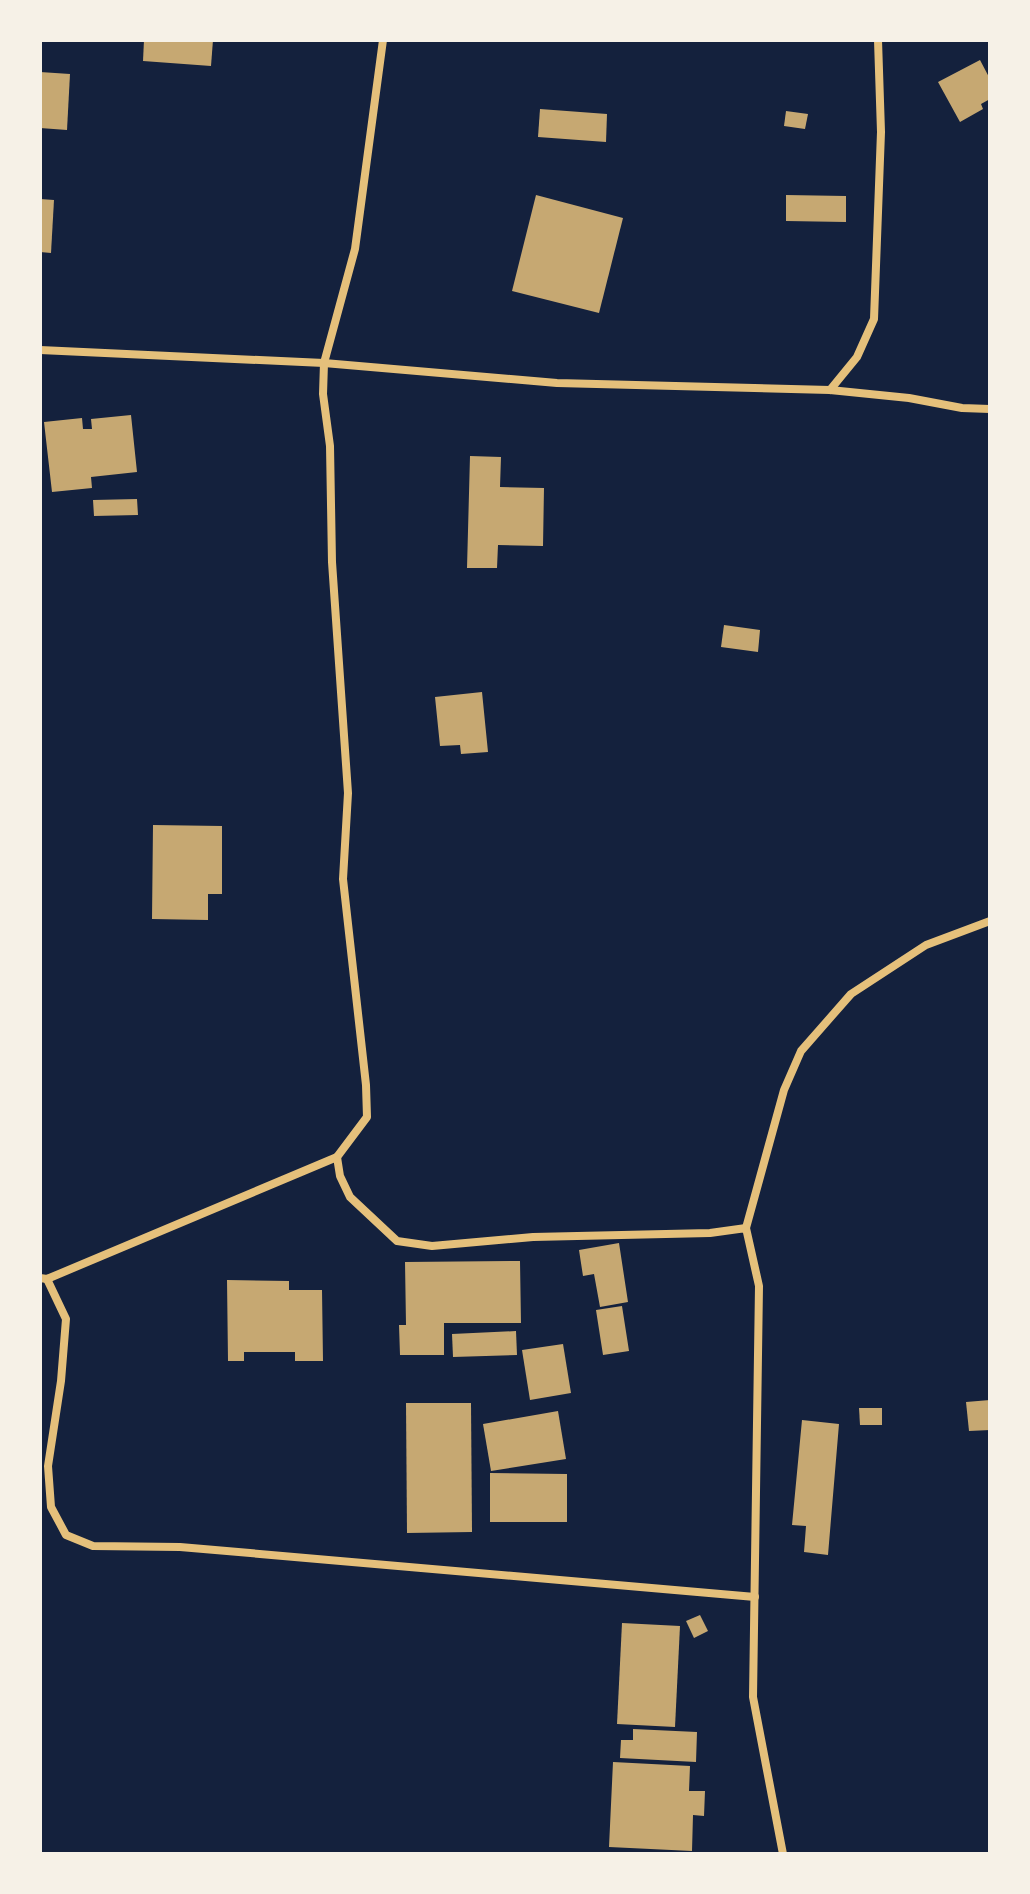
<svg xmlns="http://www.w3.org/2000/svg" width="1030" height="1894" viewBox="0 0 1030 1894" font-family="Commissioner,sans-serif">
  <rect width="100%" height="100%" fill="#14213d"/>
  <!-- building -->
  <g fill="#c6a872">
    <polygon points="144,40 213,40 211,66 143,61"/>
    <polygon points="980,60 990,79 990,99 981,104 983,109 960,122 938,82"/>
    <polygon points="40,72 70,74 67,130 40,128"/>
    <polygon points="540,109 607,114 606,142 538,137"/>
    <polygon points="786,111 808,114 805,129 784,126"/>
    <polygon points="536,195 623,218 599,313 512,291"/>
    <polygon points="786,195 846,196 846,222 786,221"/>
    <polygon points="40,199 54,200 51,253 40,252"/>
    <polygon points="131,415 137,472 91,477 92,488 52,492 44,422 82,418 83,429 92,429 91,419"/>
    <polygon points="470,456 501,457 500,487 544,488 543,546 498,545 497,568 467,568"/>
    <polygon points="137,499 138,515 94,516 93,500"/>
    <polygon points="724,625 760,630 758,652 721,647"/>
    <polygon points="482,692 488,752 461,754 460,745 440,746 435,697"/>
    <polygon points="153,825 222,826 222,894 208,894 208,920 152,919"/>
    <polygon points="619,1243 628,1302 600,1307 594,1274 583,1276 579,1250"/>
    <polygon points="520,1261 521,1323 444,1323 444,1355 400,1355 399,1325 406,1325 405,1262"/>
    <polygon points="227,1280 289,1281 289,1290 322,1290 323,1361 295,1361 295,1352 244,1352 244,1361 228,1361"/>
    <polygon points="622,1306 629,1351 603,1355 596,1310"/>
    <polygon points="516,1331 517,1355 453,1357 452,1334"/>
    <polygon points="563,1344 571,1393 530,1400 522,1350"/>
    <polygon points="990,1400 990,1430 969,1431 966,1402"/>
    <polygon points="406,1403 471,1403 472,1532 407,1533"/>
    <polygon points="859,1408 882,1408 882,1425 860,1425"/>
    <polygon points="558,1411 566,1459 491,1471 483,1424"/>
    <polygon points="802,1420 839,1424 828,1555 804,1552 806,1526 792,1525"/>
    <polygon points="490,1473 567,1474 567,1522 490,1522"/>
    <polygon points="700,1615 708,1631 694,1638 686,1621"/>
    <polygon points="622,1623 680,1626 675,1727 617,1724"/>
    <polygon points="633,1729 697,1732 696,1762 620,1758 621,1740 633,1740"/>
    <polygon points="613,1762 690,1766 689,1791 705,1791 704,1816 693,1815 692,1851 609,1847"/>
  </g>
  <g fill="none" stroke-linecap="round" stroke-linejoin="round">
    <!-- minor -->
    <g stroke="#e5c07b" stroke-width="8">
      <polyline points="40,350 324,363 557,383 830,390 909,398 962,408 990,409"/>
      <polyline points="830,390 857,357 874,319 881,132 878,40"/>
      <polyline points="337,1157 367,1117 366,1085 343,879 348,793 332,562 330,446 323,394 324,363 355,249 383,40"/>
      <polyline points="746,1228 784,1090 801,1051 851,994 926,945 990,921"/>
      <polyline points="40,1278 47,1279 337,1157 340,1176 350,1197 397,1241 432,1246 533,1237 710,1233 746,1228 759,1286 753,1697 783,1854"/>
      <polyline points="47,1279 66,1319 61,1381 48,1466 51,1507 66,1535 93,1546 180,1547 755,1597"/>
    </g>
  </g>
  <!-- border -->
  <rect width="1030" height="1894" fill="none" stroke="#f6f1e7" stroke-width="84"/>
</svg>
